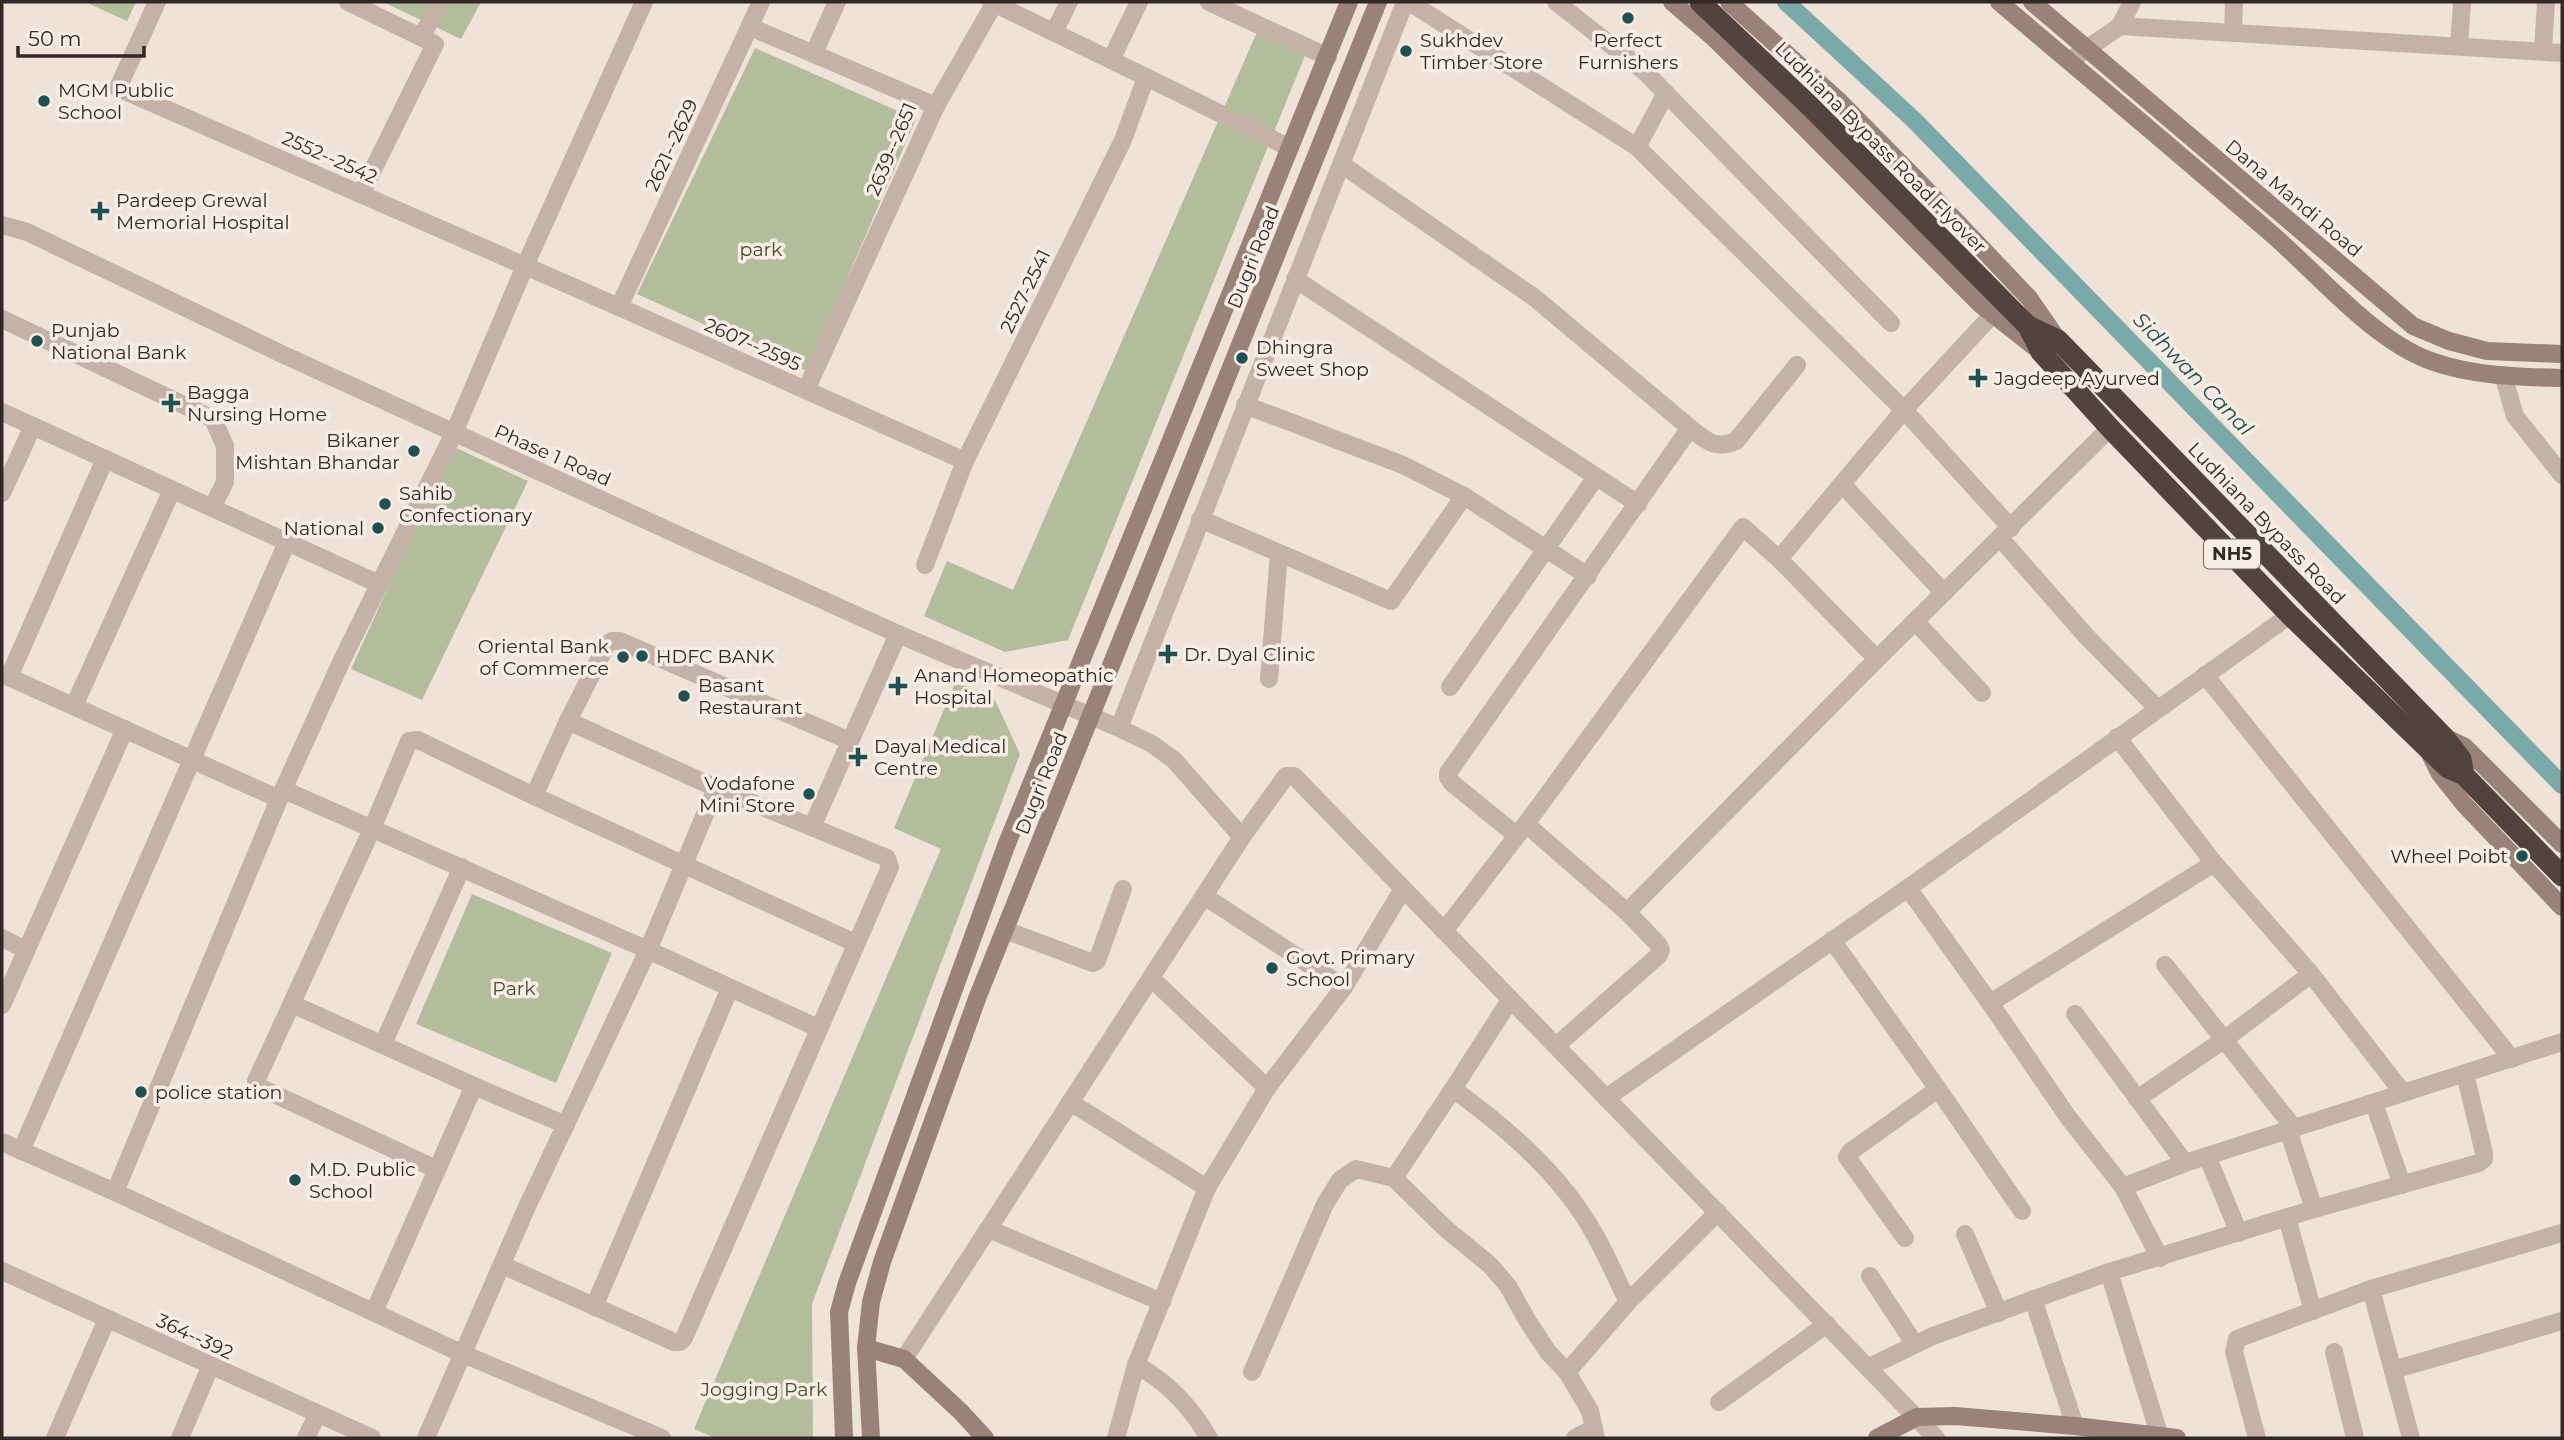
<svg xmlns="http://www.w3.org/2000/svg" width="2564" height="1440" viewBox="0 0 2564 1440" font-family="Montserrat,sans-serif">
  <rect width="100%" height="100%" fill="#efe3d9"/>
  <!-- green -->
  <g fill="#b3bc9b">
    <polygon points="85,2 136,2 127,21"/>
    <polygon points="383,2 481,2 461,39"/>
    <polygon points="1257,32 1306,53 1068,640 1005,652 924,616 947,561 1013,590"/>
    <polygon points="755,48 916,119 807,371 637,294"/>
    <polygon points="452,446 528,481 422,700 351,669"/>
    <polygon points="956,681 995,700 1020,754 812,1304 813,1438 715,1438 694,1429 941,849 894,828"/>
    <polygon points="472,894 612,953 556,1083 416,1024"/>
  </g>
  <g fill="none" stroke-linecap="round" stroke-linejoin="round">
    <!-- canal -->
    <polyline stroke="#7ba9a8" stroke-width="18" points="1786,2 1915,121 2562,785"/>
    <!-- street -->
    <g stroke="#c5b2a6" stroke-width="18">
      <polyline points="157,2 118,88 619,307 965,461"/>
      <polyline points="348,2 435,44 361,194"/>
      <polyline points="991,2 1146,77"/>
      <polyline points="1209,2 1328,57"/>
      <polyline points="1409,2 1637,147 1904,410 2011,528"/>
      <polyline points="1556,2 1645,72 1891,323"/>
      <polyline points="2120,26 2562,53"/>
      <polyline points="750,27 936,106 806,390"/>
      <polyline points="1054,32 1069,2"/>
      <polyline points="2233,33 2234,2"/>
      <polyline points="421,37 441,2"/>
      <polyline points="2459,46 2462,2"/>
      <polyline points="2543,51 2546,2"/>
      <polyline points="814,53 837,2"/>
      <polyline points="1111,60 1139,2"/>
      <polyline points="2069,61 2120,26 2132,2"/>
      <polyline points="936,106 995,2"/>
      <polyline points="1637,147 1666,93"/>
      <polyline points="1341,164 1535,298 1690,428"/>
      <polyline points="2,225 27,232 284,355 674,533 898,634 1119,728 1405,2"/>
      <polyline points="1295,279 1638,504"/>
      <polyline points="619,307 761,2"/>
      <polyline points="2,319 213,419 225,446 225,482 212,508"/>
      <polyline points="2503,375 2515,416 2562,475"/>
      <polyline points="1245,405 1403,465 1464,496"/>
      <polyline points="2,412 379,584"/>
      <polyline points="1842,484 1944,593"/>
      <polyline points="2,493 33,426"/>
      <polyline points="1200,519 1391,601 1464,496 1588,576"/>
      <polyline points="2000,538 2087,637 2157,708"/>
      <polyline points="1779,559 1877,659 2110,428"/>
      <polyline points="925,565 965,461 1123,140 1146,77 1290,148"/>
      <polyline points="1915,621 1982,693"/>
      <polyline points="2,674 279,799"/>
      <polyline points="2205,675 2512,1059"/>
      <polyline points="9,677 105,459"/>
      <polyline points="1269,679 1279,553"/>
      <polyline points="1450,687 1596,477"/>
      <polyline points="74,706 172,490"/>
      <polyline points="568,721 607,644 612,641 620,641 850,741"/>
      <polyline points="1119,728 1152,744 1174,760 1242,837"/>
      <polyline points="2117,737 2214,863 2311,974 2403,1093"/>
      <polyline points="284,790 648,950 716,788"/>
      <polyline points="534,796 855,943"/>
      <polyline points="1526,824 1627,912 1658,944 1661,950 1659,955 1556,1046"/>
      <polyline points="812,827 898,634"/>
      <path d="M1516,835L1452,783L1448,777V773L1690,428C1706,441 1716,450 1736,441L1797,365"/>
      <polyline points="1908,888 1990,1003 2214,863"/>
      <polyline points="1204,896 1344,987 1403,889"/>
      <polyline points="1627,912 1877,659"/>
      <polyline points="1005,930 1093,963 1097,961 1123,889"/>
      <polyline points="1444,931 1526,824 1743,527 1779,559 1904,410 1993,314"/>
      <polyline points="2,938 26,950"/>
      <polyline points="1832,940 1938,1089"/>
      <polyline points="2165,965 2294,1128"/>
      <polyline points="1990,1003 2068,1117 2123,1187"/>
      <polyline points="292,1004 474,1086 566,1125"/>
      <polyline points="2,1005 125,729"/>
      <polyline points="2075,1014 2185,1163"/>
      <polyline points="383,1044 462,867"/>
      <polyline points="1267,1088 1344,987"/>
      <polyline points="1453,1089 1510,1000"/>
      <polyline points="1606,1098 1908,888 2290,615"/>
      <polyline points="2137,1099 2225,1039 2311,974"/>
      <polyline points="1070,1102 1207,1188"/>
      <polyline points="2374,1103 2402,1185"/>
      <polyline points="2288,1130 2314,1209"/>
      <polyline points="2,1142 115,1192 461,1353 662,1438"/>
      <polyline points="21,1151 287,542"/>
      <polyline points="2207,1156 2239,1233"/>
      <polyline points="436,1169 259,1087 256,1081 372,829 409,741 418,740 534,796 568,721 716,788 887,858 890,867 684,1338 680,1342 674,1342 502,1265"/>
      <path d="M1394,1178L1453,1089C1508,1129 1561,1174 1595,1235C1607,1256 1617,1280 1628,1302"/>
      <polyline points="115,1192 279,799 343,658 454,433 525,266 644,2"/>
      <polyline points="2287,1218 2313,1311"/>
      <polyline points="988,1229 1162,1302"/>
      <polyline points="1965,1234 1999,1313"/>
      <polyline points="1905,1238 1847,1157 1850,1152 1938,1089 2022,1211"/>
      <polyline points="2160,1258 2123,1187 2185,1163 2562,1042"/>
      <polyline points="2,1271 372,1438"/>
      <polyline points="2109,1272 2160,1437"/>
      <polyline points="1870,1276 1914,1343"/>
      <polyline points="2371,1289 2411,1438"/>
      <polyline points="2033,1299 2075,1426"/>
      <polyline points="594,1307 730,988"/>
      <polyline points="374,1312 474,1086"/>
      <polyline points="2334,1352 2355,1438"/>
      <polyline points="904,1359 1242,837 1286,776 1294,776 1936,1438"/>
      <path d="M1136,1365C1168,1382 1191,1407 1209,1438"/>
      <polyline points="1869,1367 1933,1336 2109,1272 2314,1209 2479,1163 2484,1159 2484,1153 2465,1074"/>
      <polyline points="2393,1370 2562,1321"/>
      <polyline points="1252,1372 1325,1204 1340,1180 1356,1169 1394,1178 1446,1229 1490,1265 1508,1286 1527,1320 1548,1352 1567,1372"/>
      <polyline points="1719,1402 1827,1324"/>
      <polyline points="55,1438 107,1319"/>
      <polyline points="180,1438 210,1367"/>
      <polyline points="306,1438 317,1415"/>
      <polyline points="426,1438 525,1211 648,950 818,1028"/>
      <polyline points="1116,1438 1136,1365 1207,1188 1267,1088 1151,978"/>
      <polyline points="1575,1438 1594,1428"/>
      <polyline points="1596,1438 1590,1411 1567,1372 1628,1302 1718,1212"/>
      <polyline points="2257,1438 2234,1352 2237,1339 2371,1289 2562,1233"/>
    </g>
    <!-- secondary -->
    <g stroke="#998278" stroke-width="18">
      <polyline points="1672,2 1715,39 1779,102 1980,304 2041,352 2058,340 2029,298 1914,177 1840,102 1729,2"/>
      <path d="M1999,2C2091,80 2183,157 2274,236C2320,276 2373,340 2431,361C2472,376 2519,377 2562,378"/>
      <polyline points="2032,2 2413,326 2449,341 2487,351 2562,354"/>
      <polyline points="2444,737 2465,747 2562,844"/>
      <polyline points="2430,754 2440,774 2464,804 2562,907"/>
      <polyline points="866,1348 904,1359 961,1412 985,1438"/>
      <polyline points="844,1438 839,1312 847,1283 1006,846 1349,2"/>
      <polyline points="871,1438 866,1348 871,1302 882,1262 978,996 1378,2"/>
      <polyline points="1877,1438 1917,1417 1955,1416 2075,1426 2177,1438"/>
    </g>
    <!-- highway -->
    <g stroke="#53433e" stroke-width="21">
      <polyline points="1700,2 1811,107 2028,326 2041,352 2110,428 2290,615 2448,768 2464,775 2562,876"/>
      <polyline points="2028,326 2058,340 2444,737 2461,759 2464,775"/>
    </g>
  </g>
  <!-- markers -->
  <g fill="#205050" stroke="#f7ede5" stroke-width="2.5">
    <circle cx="1628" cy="18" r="7"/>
    <circle cx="1406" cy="51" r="7"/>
    <circle cx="44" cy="101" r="7"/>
    <path d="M96.5 200.5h7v7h7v7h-7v7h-7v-7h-7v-7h7z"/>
    <circle cx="37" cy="341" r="7"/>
    <circle cx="1242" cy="358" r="7"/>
    <path d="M1974.5 367.5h7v7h7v7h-7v7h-7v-7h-7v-7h7z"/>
    <path d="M167.5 392.5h7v7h7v7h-7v7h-7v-7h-7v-7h7z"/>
    <circle cx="414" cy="451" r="7"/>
    <circle cx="385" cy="504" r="7"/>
    <circle cx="378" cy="528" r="7"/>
    <path d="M1164.5 643.5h7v7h7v7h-7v7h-7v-7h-7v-7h7z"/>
    <circle cx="642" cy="656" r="7"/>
    <circle cx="623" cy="657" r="7"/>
    <path d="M894.5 675.5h7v7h7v7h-7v7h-7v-7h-7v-7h7z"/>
    <circle cx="684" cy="696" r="7"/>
    <path d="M854.5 746.5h7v7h7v7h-7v7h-7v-7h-7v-7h7z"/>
    <circle cx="809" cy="794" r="7"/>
    <circle cx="2522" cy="856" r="7"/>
    <circle cx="1272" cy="968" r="7"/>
    <circle cx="141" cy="1092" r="7"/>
    <circle cx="295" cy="1180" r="7"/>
  </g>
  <g text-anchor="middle" stroke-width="7" stroke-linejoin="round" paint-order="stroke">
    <!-- shield labels -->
    <rect fill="#f7ede5" stroke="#6d645f" stroke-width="2" x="2204" y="539.5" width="56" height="29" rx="5"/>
    <g font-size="18" font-weight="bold" fill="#322926">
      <text x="2232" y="560">NH5</text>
    </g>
    <!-- poi labels -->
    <g font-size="19" fill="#322926" stroke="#f7ede5" text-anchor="start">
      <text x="1420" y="47">Sukhdev<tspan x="1420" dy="22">Timber Store</tspan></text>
      <text x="1628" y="47" text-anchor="middle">Perfect<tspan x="1628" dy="22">Furnishers</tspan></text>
      <text x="58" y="97">MGM Public<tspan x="58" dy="22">School</tspan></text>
      <text x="116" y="207">Pardeep Grewal<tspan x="116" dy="22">Memorial Hospital</tspan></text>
      <text x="51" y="337">Punjab<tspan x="51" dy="22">National Bank</tspan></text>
      <text x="1256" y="354">Dhingra<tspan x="1256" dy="22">Sweet Shop</tspan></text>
      <text x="1994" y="385">Jagdeep Ayurved</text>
      <text x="187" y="399">Bagga<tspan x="187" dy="22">Nursing Home</tspan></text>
      <text x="400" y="447" text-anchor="end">Bikaner<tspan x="400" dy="22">Mishtan Bhandar</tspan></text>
      <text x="399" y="500">Sahib<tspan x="399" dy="22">Confectionary</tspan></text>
      <text x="364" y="535" text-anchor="end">National</text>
      <text x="609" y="653" text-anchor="end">Oriental Bank<tspan x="609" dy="22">of Commerce</tspan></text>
      <text x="1184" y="661">Dr. Dyal Clinic</text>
      <text x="656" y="663">HDFC BANK</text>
      <text x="914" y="682">Anand Homeopathic<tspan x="914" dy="22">Hospital</tspan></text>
      <text x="698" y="692">Basant<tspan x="698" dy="22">Restaurant</tspan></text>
      <text x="874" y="753">Dayal Medical<tspan x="874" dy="22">Centre</tspan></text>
      <text x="795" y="790" text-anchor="end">Vodafone<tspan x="795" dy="22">Mini Store</tspan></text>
      <text x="2508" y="863" text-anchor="end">Wheel Poibt</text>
      <text x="1286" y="964">Govt. Primary<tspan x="1286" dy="22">School</tspan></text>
      <text x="155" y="1099">police station</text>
      <text x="309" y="1176">M.D. Public<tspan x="309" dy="22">School</tspan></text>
    </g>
    <!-- street labels -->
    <g font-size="19" fill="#322926" stroke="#f7ede5">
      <text transform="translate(671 145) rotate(-65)" y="7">2621--2629</text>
      <text transform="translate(1881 147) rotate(45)" y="7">Ludhiana Bypass Road Flyover</text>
      <text transform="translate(891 149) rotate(-67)" y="7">2639--2651</text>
      <text transform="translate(330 157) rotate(24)" y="7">2552--2542</text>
      <text transform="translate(2294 198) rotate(40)" y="7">Dana Mandi Road</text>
      <text transform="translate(1253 257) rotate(-68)" y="7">Dugri Road</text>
      <text transform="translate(1025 291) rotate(-64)" y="7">2527-2541</text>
      <text transform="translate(753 344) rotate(24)" y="7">2607--2595</text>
      <text transform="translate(553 455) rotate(24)" y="7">Phase 1 Road</text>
      <text transform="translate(2267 523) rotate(46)" y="7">Ludhiana Bypass Road</text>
      <text transform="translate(1041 783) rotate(-68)" y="7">Dugri Road</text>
      <text transform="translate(195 1336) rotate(25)" y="7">364--392</text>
    </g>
    <!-- park labels -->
    <g font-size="19" fill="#444e2c" stroke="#f7ede5">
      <text x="761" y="256">park</text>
      <text x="514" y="995">Park</text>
      <text x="764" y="1396">Jogging Park</text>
    </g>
    <!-- water labels -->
    <g font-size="21" font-style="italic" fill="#205050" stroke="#f7ede5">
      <text transform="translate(2193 374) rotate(46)" y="7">Sidhwan Canal</text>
    </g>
  </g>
  <!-- border -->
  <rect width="2564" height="1440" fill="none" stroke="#322926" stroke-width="7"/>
  <!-- scale -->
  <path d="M18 46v10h126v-10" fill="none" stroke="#322926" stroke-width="3.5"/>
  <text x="28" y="46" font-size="21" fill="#322926" stroke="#f7ede5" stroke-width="5" paint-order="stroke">50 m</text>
</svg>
